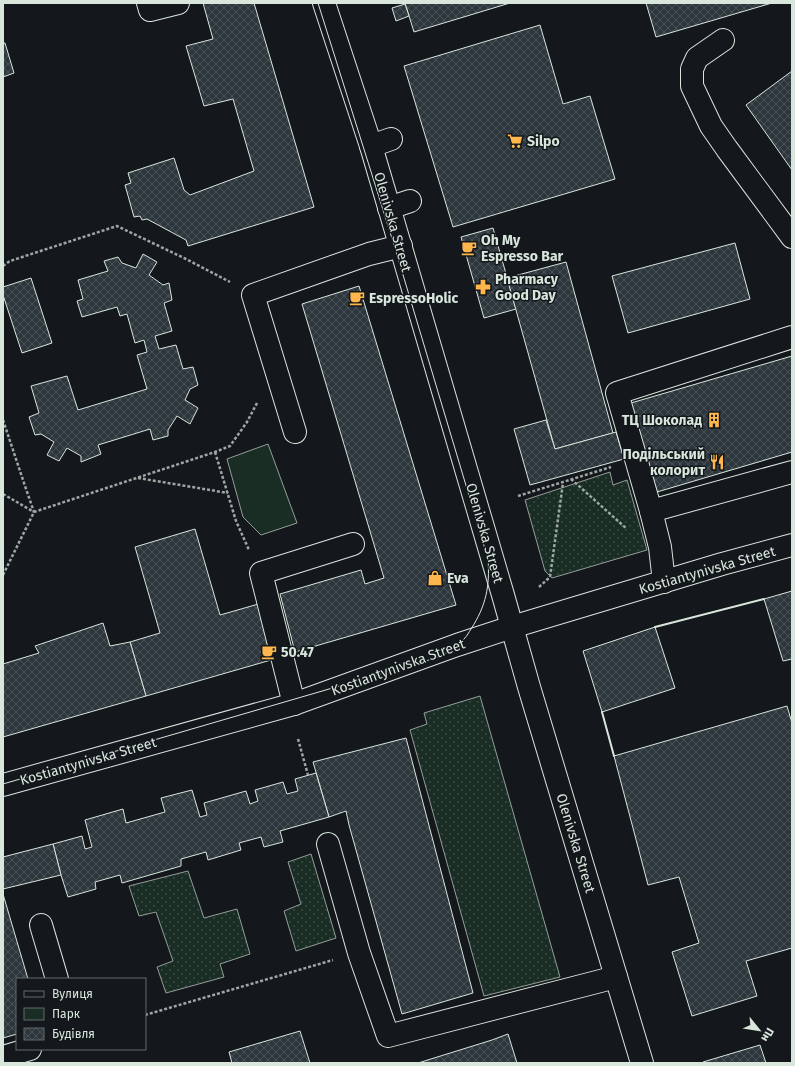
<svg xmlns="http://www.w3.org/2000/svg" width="795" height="1066" viewBox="0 0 795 1066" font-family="'Fira Sans',sans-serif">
  <defs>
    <pattern id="grass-dots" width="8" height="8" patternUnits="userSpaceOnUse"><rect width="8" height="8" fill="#1a2d24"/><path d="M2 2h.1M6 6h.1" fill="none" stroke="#3b4b43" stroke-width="1.8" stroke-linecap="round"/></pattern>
    <pattern id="building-cross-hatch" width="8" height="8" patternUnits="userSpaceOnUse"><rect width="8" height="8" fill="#2c363c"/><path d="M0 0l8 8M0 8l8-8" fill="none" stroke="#4a5358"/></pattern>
  </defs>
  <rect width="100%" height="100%" fill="#14181c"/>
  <!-- grass -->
  <g fill="url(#grass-dots)" stroke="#939e99">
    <polygon points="610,472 613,485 627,480 647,550 552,578 545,571 525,500"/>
    <polygon points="480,696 560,977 484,996 410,730 427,724 424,713"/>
    <polygon points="311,854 336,938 296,951 284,911 301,904 288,862"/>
    <polygon points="188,871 204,918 237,909 250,954 220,964 224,977 166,993 157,967 173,961 156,912 139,916 129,886"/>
  </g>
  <!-- green -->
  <polygon fill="#1a2d24" stroke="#939e99" points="268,444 297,523 261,535 243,517 227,459"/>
  <!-- building -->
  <g fill="url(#building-cross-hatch)" stroke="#d8e6dc">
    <polygon points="203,3 254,3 314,207 188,246 186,240 147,219 142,220 140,216 134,217 125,185 131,183 128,173 174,158 184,190 190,195 254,171 233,99 204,106 186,46 213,39"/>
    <polygon points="405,3 510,3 414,32"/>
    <polygon points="646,3 772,3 656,37"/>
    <polygon points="405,4 409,16 396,21 392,8"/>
    <polygon points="540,25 563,104 590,96 615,179 453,227 404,66"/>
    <polygon points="3,43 5,43 14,73 3,77"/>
    <polygon points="792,71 792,170 746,105"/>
    <polygon points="493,228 516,309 484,318 461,237"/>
    <polygon points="735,243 750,299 628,333 612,276"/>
    <polygon points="143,254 157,262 149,275 163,285 169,283 172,300 164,303 172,331 155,336 159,349 176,345 183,369 193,367 198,385 190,389 185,400 198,408 190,424 177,416 168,430 168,436 153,440 150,429 98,445 101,454 81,462 81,456 67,448 59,461 47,455 54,442 41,434 35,435 29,417 39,413 31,386 67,376 78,410 147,389 137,355 147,352 144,340 135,343 127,314 120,316 117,307 82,317 77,301 83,299 78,280 108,271 104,261 118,257 122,263 136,268"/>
    <polygon points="566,262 613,433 555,449 507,278"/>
    <polygon points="31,278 52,343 22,353 3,295 3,287"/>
    <polygon points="359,286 456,605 295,652 280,594 361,570 365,584 384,578 302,304"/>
    <polygon points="792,356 792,452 657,492 631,403"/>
    <polygon points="546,420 555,449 616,432 624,459 530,485 514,429"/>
    <polygon points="195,529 220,615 262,603 278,658 146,696 130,642 160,633 135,547"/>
    <polygon points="792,591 792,659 783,661 764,599"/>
    <polygon points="103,623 110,646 130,642 146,696 3,737 3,664 39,653 35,646"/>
    <polygon points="655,627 675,688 602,712 583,651"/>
    <polygon points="787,706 792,723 792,948 746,961 757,996 692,1016 672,952 699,943 679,877 648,885 614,756"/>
    <polygon points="406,738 473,993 402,1014 349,825 346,811 329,817 313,762"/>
    <polygon points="316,773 329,817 280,831 283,842 264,847 261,837 239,843 241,850 208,860 206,852 181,859 181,866 122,883 120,875 95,882 96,889 68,897 61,875 53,844 82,836 85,849 92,847 85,820 123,809 126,823 165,812 161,798 192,790 200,817 207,815 204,803 246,791 250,804 258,801 255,790 283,782 287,794 298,791 295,779"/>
    <polygon points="53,844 61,875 3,889 3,857"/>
    <polygon points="3,894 28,979 17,979 17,1034 3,1038"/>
    <polygon points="300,1031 310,1063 232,1063 229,1052"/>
    <polygon points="508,1034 517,1063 418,1063 492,1040"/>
    <polygon points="760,1045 766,1063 704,1063 703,1062"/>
  </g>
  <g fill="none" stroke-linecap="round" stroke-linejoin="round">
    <!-- minor casing -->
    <g stroke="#d8e6dc" stroke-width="24">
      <g id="minor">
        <polyline points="148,3 150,10 178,3"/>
        <polyline points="324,3 371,146 503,595 529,687 642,1063"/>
        <polyline points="723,40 697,58 692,69 692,86 711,126 727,149 792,237"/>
        <polyline points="371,146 391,139"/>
        <polyline points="389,208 410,201"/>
        <polyline points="295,432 253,295 369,254 401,246"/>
        <polyline points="651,511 792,472"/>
        <polyline points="664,582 660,547 651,511 617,393 792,337"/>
        <polyline points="294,704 261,573 353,544"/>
        <polyline points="328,844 359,953 388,1036 616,977"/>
        <polyline points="41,925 57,979"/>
        <polyline points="3,1057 30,1049"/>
      </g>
    </g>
    <!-- major casing -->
    <g stroke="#d8e6dc" stroke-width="24">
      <polyline id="major" points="3,785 294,704 457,645 512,627 722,564 792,545"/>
    </g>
    <!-- path -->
    <g stroke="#9da8a2" stroke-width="2.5" stroke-dasharray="3 2" stroke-linecap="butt">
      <polyline points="3,266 10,261 117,226 186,259 230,282"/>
      <polyline points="3,420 25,486 34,512"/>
      <polyline points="215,452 236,521 249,550"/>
      <polyline points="138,478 228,493"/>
      <polyline points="571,479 627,529"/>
      <polyline points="3,494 34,512"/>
      <polyline points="518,496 611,467"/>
      <polyline points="3,575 34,512 215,452 230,446 247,422 257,403"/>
      <polyline points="539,587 550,577 563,483"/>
      <polyline points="298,739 308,775"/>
      <polyline points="145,1015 333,960"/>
    </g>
    <!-- minor -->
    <use href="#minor" stroke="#14181c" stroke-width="22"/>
    <!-- major -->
    <use href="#major" stroke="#14181c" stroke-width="22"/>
    <!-- tram -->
    <path stroke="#d8e6dc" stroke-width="1" d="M3,784L439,657C448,652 457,647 464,639C467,636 469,632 471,629C486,606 490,586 488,559L395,248L318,3"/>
    <!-- wall -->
    <g stroke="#d8e6dc" stroke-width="2">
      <polyline points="655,627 764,599"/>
      <polyline points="602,712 614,756"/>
    </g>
  </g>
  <!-- icons -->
  <defs>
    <g id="supermarket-bare" transform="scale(1.2)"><path d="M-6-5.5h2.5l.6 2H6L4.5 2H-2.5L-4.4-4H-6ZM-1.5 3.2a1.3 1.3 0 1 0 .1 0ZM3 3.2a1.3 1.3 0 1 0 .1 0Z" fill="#ffb74d" stroke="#14181c" stroke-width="2.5" paint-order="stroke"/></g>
    <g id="cafe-bare" transform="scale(1.2)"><path d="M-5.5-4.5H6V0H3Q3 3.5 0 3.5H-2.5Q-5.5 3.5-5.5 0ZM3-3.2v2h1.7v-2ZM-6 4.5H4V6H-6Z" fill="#ffb74d" stroke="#14181c" stroke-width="2.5" paint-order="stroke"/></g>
    <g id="pharmacy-bare" transform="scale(1.2)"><path d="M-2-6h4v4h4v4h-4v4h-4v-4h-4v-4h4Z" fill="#ffb74d" stroke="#14181c" stroke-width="2.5" paint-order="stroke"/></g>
    <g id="building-bare" transform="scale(1.2)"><path d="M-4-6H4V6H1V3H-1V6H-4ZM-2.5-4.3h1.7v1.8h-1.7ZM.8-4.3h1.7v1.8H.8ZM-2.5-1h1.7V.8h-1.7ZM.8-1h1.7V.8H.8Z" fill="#ffb74d" stroke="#14181c" stroke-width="2.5" paint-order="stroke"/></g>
    <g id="restaurant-bare" transform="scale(1.2)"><path d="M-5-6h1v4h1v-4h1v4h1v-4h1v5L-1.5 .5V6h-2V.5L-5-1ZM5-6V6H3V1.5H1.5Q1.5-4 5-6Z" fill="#ffb74d" stroke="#14181c" stroke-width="2.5" paint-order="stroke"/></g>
    <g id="shop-bare" transform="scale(1.2)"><path d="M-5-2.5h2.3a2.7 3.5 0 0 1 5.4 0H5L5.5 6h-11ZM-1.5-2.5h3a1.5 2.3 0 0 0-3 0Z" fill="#ffb74d" stroke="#14181c" stroke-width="2.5" paint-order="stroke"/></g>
  </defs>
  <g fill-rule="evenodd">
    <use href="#supermarket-bare" x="515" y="141"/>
    <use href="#cafe-bare" x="469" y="248"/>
    <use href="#pharmacy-bare" x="483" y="287"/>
    <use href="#cafe-bare" x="357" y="298"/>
    <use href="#building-bare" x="714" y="420"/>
    <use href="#restaurant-bare" x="717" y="462"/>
    <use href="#shop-bare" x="435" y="578"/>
    <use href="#cafe-bare" x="269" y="652"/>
  </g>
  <g text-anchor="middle" stroke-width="3" stroke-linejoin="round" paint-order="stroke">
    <!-- poi labels -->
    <g font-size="14" font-weight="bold" fill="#d8e6dc" stroke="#14181c" text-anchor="start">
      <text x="527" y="146">Silpo</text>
      <text x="481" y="245">Oh My<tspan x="481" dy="16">Espresso Bar</tspan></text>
      <text x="495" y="284">Pharmacy<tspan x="495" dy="16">Good Day</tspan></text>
      <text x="369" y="303">EspressoHolic</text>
      <text x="702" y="425" text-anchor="end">ТЦ Шоколад</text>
      <text x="705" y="459" text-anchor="end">Подільський<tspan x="705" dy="16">колорит</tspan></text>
      <text x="447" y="583">Eva</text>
      <text x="281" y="657">50.47</text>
    </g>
    <!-- street labels -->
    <g font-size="14" fill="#d8e6dc" stroke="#14181c">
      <text transform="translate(393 222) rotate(74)" y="5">Olenivska Street</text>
      <text transform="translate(485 533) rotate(74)" y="5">Olenivska Street</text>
      <text transform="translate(707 570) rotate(-16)" y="5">Kostiantynivska Street</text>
      <text transform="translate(398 667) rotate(-20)" y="5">Kostiantynivska Street</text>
      <text transform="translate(88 761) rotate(-16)" y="5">Kostiantynivska Street</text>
      <text transform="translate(576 843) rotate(73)" y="5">Olenivska Street</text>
    </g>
  </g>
  <!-- border -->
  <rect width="795" height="1066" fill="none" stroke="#d8e6dc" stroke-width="8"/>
  <!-- legend -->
  <rect x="16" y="978" width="130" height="72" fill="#14181c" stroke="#626a69"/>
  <rect x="24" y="991" width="20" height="6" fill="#14181c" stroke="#626a69"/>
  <text x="52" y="998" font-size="12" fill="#d8e6dc">Вулиця</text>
  <rect x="24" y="1008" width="20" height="12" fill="#1a2d24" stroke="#626a69"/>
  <text x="52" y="1018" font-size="12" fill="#d8e6dc">Парк</text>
  <rect x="24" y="1028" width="20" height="12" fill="url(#building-cross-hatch)" stroke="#626a69"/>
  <text x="52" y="1038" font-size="12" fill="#d8e6dc">Будівля</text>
  <!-- north arrow -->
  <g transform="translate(759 1030) rotate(120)" stroke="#14181c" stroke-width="3" paint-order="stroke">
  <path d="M0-3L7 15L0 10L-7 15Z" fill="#d8e6dc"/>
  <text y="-6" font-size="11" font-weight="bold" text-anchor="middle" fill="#d8e6dc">Пн</text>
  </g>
</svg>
